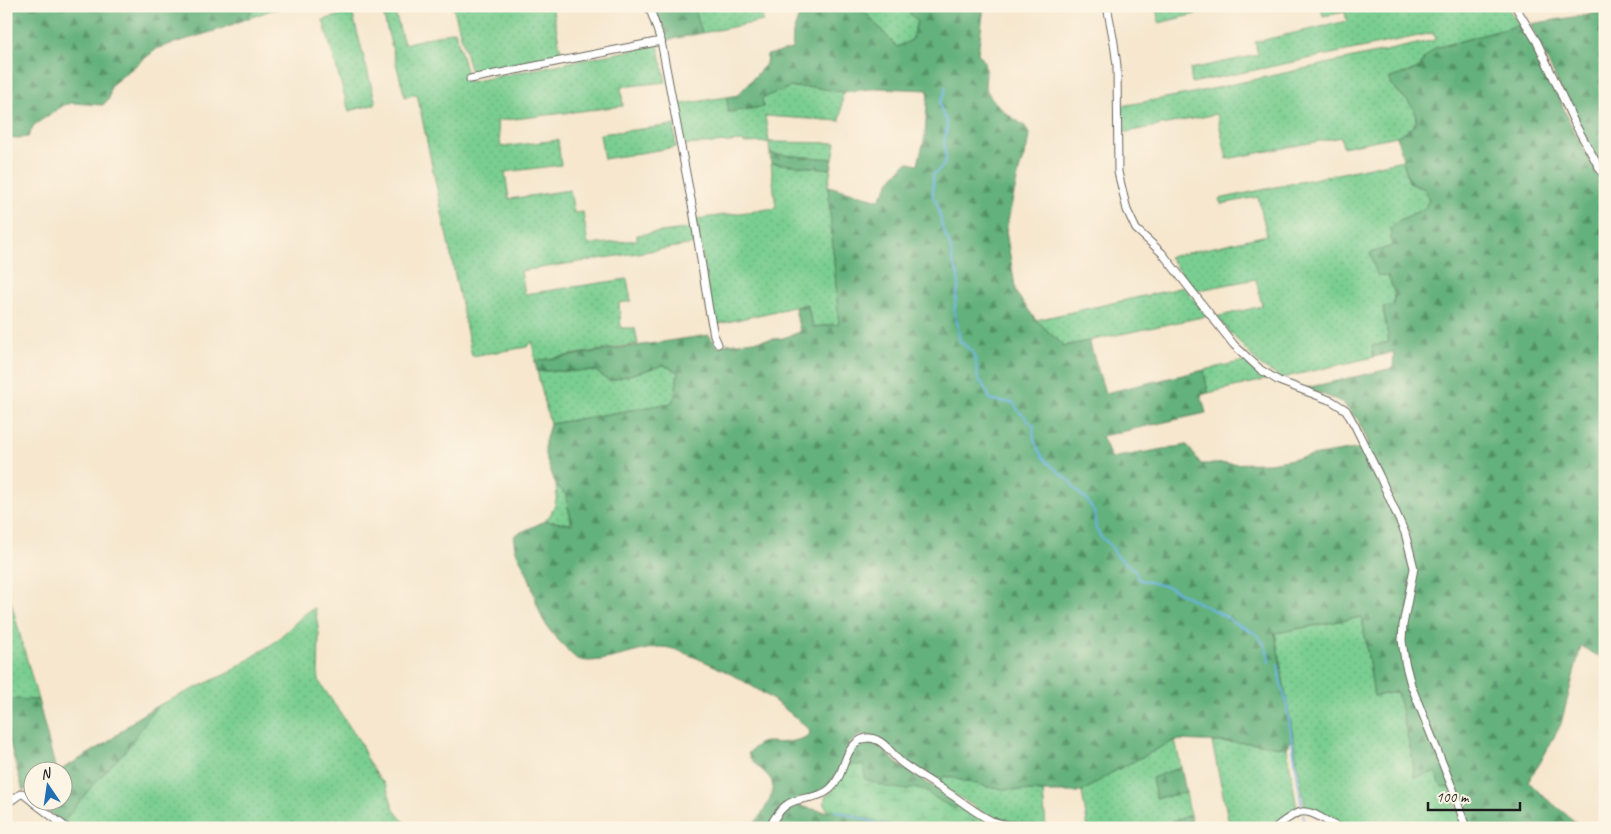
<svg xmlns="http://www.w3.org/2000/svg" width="1611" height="834" viewBox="0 0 1611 834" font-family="Caveat,sans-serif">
  <defs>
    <pattern id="grass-dots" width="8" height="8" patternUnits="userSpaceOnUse" patternTransform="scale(1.25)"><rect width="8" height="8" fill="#7ace91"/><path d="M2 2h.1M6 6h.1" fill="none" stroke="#69b07c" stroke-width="1.8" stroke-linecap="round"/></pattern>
    <pattern id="forest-firs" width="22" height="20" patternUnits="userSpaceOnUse" patternTransform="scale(1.25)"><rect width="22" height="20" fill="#63b17b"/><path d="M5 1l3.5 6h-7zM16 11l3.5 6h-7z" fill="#518f64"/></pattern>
    <pattern id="wetland-marsh" width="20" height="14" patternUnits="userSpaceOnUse" patternTransform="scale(1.25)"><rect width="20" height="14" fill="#7ace91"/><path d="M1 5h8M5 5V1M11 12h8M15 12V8" fill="none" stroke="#69b07c"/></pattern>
  </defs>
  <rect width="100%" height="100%" fill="#fcf5e5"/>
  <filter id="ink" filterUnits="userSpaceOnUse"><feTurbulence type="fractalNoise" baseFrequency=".02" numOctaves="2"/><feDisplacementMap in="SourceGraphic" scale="10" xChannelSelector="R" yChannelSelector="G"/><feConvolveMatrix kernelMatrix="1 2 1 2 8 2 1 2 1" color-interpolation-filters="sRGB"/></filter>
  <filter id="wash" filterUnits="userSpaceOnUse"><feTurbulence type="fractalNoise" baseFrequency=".0096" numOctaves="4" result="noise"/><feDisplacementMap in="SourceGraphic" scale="20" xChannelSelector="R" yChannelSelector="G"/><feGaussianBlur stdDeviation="1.12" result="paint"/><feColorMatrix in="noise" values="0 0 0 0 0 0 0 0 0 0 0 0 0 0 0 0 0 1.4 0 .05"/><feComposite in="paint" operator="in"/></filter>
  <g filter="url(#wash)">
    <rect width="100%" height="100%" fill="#f6e7ce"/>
    <!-- grass -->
    <g fill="url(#grass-dots)" stroke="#4b7556">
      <polygon points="254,6 283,6 246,19"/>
      <polygon points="381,6 393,6 404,44 455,31 469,82 658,45 666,82 621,87 623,106 497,121 501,147 558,140 561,165 505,172 509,199 570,190 574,213 583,212 588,245 637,240 637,235 693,228 695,244 521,271 525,294 627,279 631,301 619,303 621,328 635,328 638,344 535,361 532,341 527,347 472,356 417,94 405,97"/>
      <polygon points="453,6 552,6 562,57 475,75 471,73"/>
      <polygon points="694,6 761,6 763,21 702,33"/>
      <polygon points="866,6 903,6 917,21 912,40 897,47 861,8"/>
      <polygon points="1163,6 1228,6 1159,23 1156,8"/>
      <polygon points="1324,6 1506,6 1520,25 1435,48 1423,60 1419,69 1390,78 1390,84 1414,108 1416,121 1413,127 1397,136 1343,147 1341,137 1227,159 1217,114 1122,133 1121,106 1193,93 1435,40 1433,33 1192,83 1190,69 1258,55 1255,42 1347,21 1345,12 1323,16 1321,7"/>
      <polygon points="352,12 376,104 349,111 323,20"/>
      <polygon points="791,87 812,87 843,92 840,121 765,116 769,142 836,143 833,159 770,154 769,142 744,143 743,141 683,145 675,105 727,97 728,112 763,107 761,98"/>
      <polygon points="674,125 676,147 604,159 600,134"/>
      <polygon points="1403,160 1409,183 1425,189 1429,199 1425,208 1400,220 1390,228 1392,246 1388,276 1395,294 1394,306 1383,307 1389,342 1372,346 1374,357 1281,378 1261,366 1216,317 1262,306 1256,279 1194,291 1169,257 1267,235 1258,197 1221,204 1219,199"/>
      <polygon points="771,163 831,169 828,186 839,324 813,327 807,304 714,325 696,219 776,208"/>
      <polygon points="1184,287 1207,316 1064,346 1036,320"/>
      <polygon points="1244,361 1252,369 1269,379 1208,393 1204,370"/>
      <polygon points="664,365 678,372 675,396 671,403 550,424 537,371 595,371 609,381"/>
      <path d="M556,485L565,493L572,525L545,521C555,510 558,500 556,485Z"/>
      <polygon points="6,584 38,700 6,699"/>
      <polygon points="315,608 319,634 318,675 320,683 360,742 368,761 379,778 386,785 394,810 403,821 412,828 71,828 35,802 62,802 62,772 59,771 107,743 137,718 157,706 230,672 275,642 307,612"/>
      <polygon points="1362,617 1374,696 1397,692 1413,760 1414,777 1435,772 1450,787 1463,828 1352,828 1305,807 1275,633"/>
      <polygon points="1175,740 1181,767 1152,778 1156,798 1186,793 1190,815 1163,825 1163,828 1088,828 1082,792 1111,773"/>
      <polygon points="1212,742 1253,743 1287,748 1297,809 1271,828 1230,828"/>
      <polygon points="944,776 993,788 1043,792 1046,827 992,818 939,784"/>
    </g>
    <!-- forest -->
    <g fill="url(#forest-firs)" stroke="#40664c">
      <polygon points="6,6 254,6 254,7 246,19 218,30 158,48 111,85 109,99 103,105 72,103 64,105 34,125 28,137 6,139"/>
      <polygon points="652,6 694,6 702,33 663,41"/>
      <path d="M903,6H984L978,53L984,61L986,74L985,87L991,98L1007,114L1025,126L1029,134L1027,148L1020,167L1009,216L1006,231L1016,293L1036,320L1064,346L1089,341L1105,393L1204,370L1208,393L1201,395L1206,413L1102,436L1111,458L1187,445L1201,464L1269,463L1361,448L1369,444L1358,420L1342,402L1306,388L1393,368L1394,352L1374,357L1372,346L1389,342L1383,307L1394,305L1395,294L1388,276L1377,275L1370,253L1392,246L1390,228L1400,220L1425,208L1429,199L1425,189L1409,183L1397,136C1402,133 1410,130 1414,126C1424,113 1399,92 1390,84V78L1419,69L1423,60L1435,48L1520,25L1544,66L1572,127L1605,188V660L1581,646L1561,724L1540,763L1528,781L1543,796L1583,828H1470L1456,787H1442L1435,772L1414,777L1413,760L1397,692L1374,696L1362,617L1275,633L1293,736L1287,748L1253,743L1175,740L1111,773L1082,792H1043L993,788L944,776L939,784L921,775L892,750L864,735C840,740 844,773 828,787C819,795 807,796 796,799L803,807L827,812L833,809L899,828H750C760,818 781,789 769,777C762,769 753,764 748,754C764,735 768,745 788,742C795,741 801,739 808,737L810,731C779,700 739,676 699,659C686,654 674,647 660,647C640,648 595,667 578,659C573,657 568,650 564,646C557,639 550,632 545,623C536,608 534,589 527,573C522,561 511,549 515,535L545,521L572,524L565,493L556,485L545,455V442L550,424L671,403L675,396L678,372L664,365L609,381L595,371H537L535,361L709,335L718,347L727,344L783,338L800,332L795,308L807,304L813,327L839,324L828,186L879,200L890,181L907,162L918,164L925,137L928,90L879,88L843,92L812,87H791L762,98L763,107L728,112L727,97L738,95L766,64L767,55L792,49L793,33L799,16L861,8L897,47L912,40L917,21Z"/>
      <polygon points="1605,12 1605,174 1577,123 1530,24"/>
      <polygon points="770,154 833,159 831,169 771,163"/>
      <polygon points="6,699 38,700 55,767 49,771 32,772 32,784 23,791 6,729"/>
      <polygon points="157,706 126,750 93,785 63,822 35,802 62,802 62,772 59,771 107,743 137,718"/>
      <polygon points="866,740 877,743 898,764 960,804 954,809 932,796 925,790 916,788 907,790 886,787 865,779 847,765 854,749"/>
      <polygon points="1181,767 1186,793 1156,798 1152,778"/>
      <polygon points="1190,815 1193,828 1163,828 1163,825"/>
    </g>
    <!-- wetland -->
    <polygon fill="url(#wetland-marsh)" stroke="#4b7556" points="847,765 863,765 865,779 886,787 907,790 916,788 925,790 932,796 954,809 960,804 1011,828 977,828 974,821 965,828 899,828 833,809 828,812 824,802 826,796 834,789"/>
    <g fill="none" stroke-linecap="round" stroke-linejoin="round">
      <!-- stream -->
      <g stroke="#6ab3e2" stroke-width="2">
        <path d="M945,87V93L940,102L941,110L946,120L947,127L944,143L946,159L944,165L933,175V196L938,206L942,227L950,245L953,263L958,275L959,285L957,292L954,313L958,325L959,336L960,341L973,352L976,362L978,380L982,383L991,400L1014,403L1019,412L1024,415L1028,421L1034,425L1033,434L1037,447L1042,456L1047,462L1070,481L1075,489L1087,500L1094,512L1096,529L1100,536L1110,545L1117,556L1135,570L1138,578L1141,580L1169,587L1228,618C1232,623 1235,623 1241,626C1259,633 1268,644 1269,662"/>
        <polyline points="1278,664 1281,685 1286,700 1302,807"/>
        <polyline points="834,810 893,828"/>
        <polyline points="1303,815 1306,828"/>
      </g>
    </g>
  </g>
  <g filter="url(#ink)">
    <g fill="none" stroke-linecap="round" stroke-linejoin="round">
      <!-- minor casing -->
      <g stroke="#68635a" stroke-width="9">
        <g id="minor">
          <polyline points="649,6 661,41 693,210 709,310 714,335 718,344"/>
          <polyline points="1107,6 1114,43 1117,66 1118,172 1127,210 1136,229 1162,253 1234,345 1261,370 1279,381 1332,401 1346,410 1355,426 1380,477 1405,533 1410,552 1414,568 1403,625 1402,640 1405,662 1411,685 1454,792 1466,828"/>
          <polyline points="1515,6 1537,42 1575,124 1605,178"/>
          <polyline points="470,79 661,41"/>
          <polyline points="33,802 67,828"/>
          <polyline points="6,804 22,793 32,801"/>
          <path d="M768,828C774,820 779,809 788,804C801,796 817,800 830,789C845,776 842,752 859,741C865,737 871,737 877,740C887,744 894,757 902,763C916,774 932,782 947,792C962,801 976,814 992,821C1002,825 1015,826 1026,828"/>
          <path d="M1275,828C1281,823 1288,818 1295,814C1309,806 1326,822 1339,828"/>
        </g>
      </g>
      <!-- minor -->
      <use href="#minor" stroke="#fff" stroke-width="7"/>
    </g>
  </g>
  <!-- margin -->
  <rect width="1611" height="834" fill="none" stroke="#fcf5e5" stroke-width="25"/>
  <!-- north arrow -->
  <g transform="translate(48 786) rotate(347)"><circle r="24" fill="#fcf5e5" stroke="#a29e95"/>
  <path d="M0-4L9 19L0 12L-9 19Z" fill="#1f6fb2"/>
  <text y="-8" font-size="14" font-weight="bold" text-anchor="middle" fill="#1c1c1c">N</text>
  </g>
  <!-- scale -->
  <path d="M1428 802v8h92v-8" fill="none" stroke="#1c1c1c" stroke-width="2.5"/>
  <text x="1436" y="802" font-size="15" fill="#1c1c1c" stroke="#fcf5e5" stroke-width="4" paint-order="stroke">100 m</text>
</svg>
